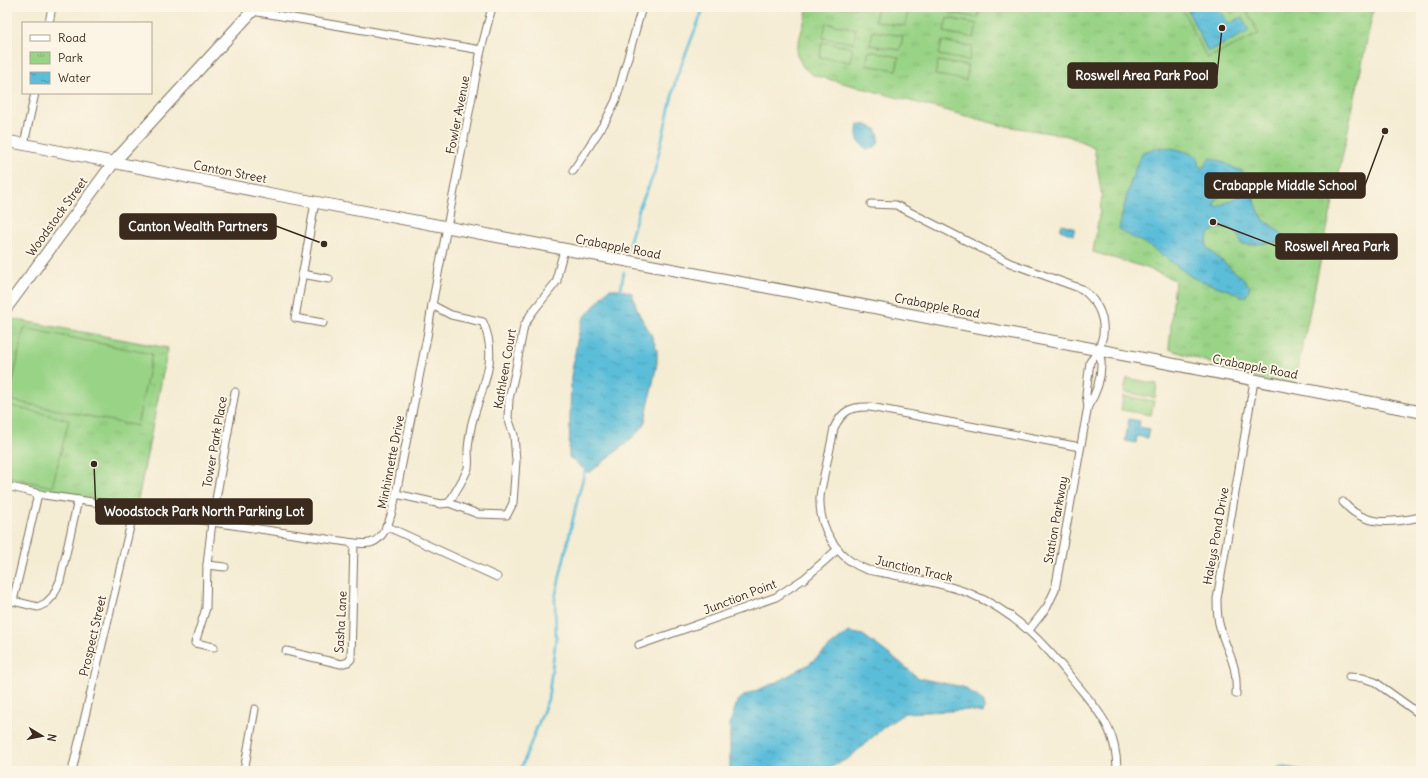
<svg xmlns="http://www.w3.org/2000/svg" width="1428" height="778" viewBox="0 0 1428 778" font-family="Delius,sans-serif">
  <defs>
    <pattern id="park-tufts" width="24" height="20" patternUnits="userSpaceOnUse"><rect width="24" height="20" fill="#99d386"/><path d="M3 7l-1-3M5 7V3M7 7l1-3M15 17l-1-3M17 17v-4M19 17l1-3" fill="none" stroke="#85b573"/></pattern>
    <pattern id="water-ripples" width="26" height="14" patternUnits="userSpaceOnUse"><rect width="26" height="14" fill="#5bbdd9"/><path d="M2 4q2-2 4 0t4 0M15 11q2-2 4 0t4 0" fill="none" stroke="#4c9aaf"/></pattern>
  </defs>
  <rect width="100%" height="100%" fill="#fcf5e5"/>
  <filter id="ink" filterUnits="userSpaceOnUse"><feTurbulence type="fractalNoise" baseFrequency=".025" numOctaves="2"/><feDisplacementMap in="SourceGraphic" scale="8" xChannelSelector="R" yChannelSelector="G"/><feConvolveMatrix kernelMatrix="1 2 1 2 8 2 1 2 1" color-interpolation-filters="sRGB"/></filter>
  <filter id="wash" filterUnits="userSpaceOnUse"><feTurbulence type="fractalNoise" baseFrequency=".012" numOctaves="4" result="noise"/><feDisplacementMap in="SourceGraphic" scale="16" xChannelSelector="R" yChannelSelector="G"/><feGaussianBlur stdDeviation="0.9" result="paint"/><feColorMatrix in="noise" values="0 0 0 0 0 0 0 0 0 0 0 0 0 0 0 0 0 1.4 0 .05"/><feComposite in="paint" operator="in"/></filter>
  <g filter="url(#wash)">
    <rect width="100%" height="100%" fill="#f4ecd3"/>
    <!-- park -->
    <g fill="url(#park-tufts)" stroke="#6a7e52">
      <polygon points="808,7 1374,7 1293,391 1169,349 1175,280 1147,268 1093,252 1102,197 1094,147 1068,136 1000,125 813,75 803,67 796,52"/>
      <polygon points="7,318 168,348 136,510 84,502 7,483"/>
    </g>
    <!-- pitch -->
    <g fill="#99d386" stroke="#6a7e52">
      <polygon points="877,7 908,12 905,26 875,21"/>
      <polygon points="949,7 980,7 978,18 948,12"/>
      <polygon points="1179,7 1228,7 1231,13 1245,7 1259,34 1207,58 1183,10 1181,11"/>
      <polygon points="947,18 977,24 974,38 944,32"/>
      <polygon points="826,23 856,29 853,43 823,38"/>
      <polygon points="873,31 903,36 900,50 870,45"/>
      <polygon points="942,41 972,47 969,61 939,55"/>
      <polygon points="822,42 853,48 850,62 820,57"/>
      <polygon points="869,51 899,57 896,70 866,65"/>
      <polygon points="938,61 968,66 966,80 935,75"/>
      <polygon points="24,328 152,354 137,426 9,400"/>
      <polygon points="1127,378 1157,384 1155,398 1124,392"/>
      <polygon points="1123,396 1154,401 1151,415 1121,410"/>
      <polygon points="7,405 69,420 52,487 7,476"/>
    </g>
    <!-- water -->
    <g fill="url(#water-ripples)" stroke="#4b747c">
      <polygon points="1186,7 1219,7 1228,24 1242,17 1249,31 1208,52"/>
      <path d="M858,124L866,125L876,129L879,136L878,144L874,148L867,149C856,142 856,136 858,124Z"/>
      <path d="M1162,147C1175,148 1186,151 1198,157V165L1202,168L1204,167L1210,158C1221,159 1231,168 1242,171L1244,177L1243,180C1235,189 1217,192 1214,205L1217,207L1246,193L1252,194L1259,212L1264,220L1288,238L1285,243C1270,241 1256,246 1241,244C1240,240 1239,235 1236,232C1230,225 1217,228 1211,232C1208,235 1207,239 1206,244L1209,250L1241,277L1250,287L1246,296H1240L1231,291L1193,278L1148,245L1126,234L1119,229C1125,203 1130,176 1143,152Z"/>
      <polygon points="1062,224 1075,228 1073,235 1060,230"/>
      <polygon points="609,289 619,289 632,293 638,312 651,334 657,350 657,363 644,426 628,442 589,473 569,457 571,377 577,341 582,320"/>
      <polygon points="1129,419 1140,421 1139,427 1150,429 1148,438 1137,436 1136,443 1125,441"/>
      <polygon points="848,632 863,635 902,664 918,678 963,687 982,700 984,708 983,713 968,710 905,713 884,727 849,758 824,771 730,771 730,724 737,702 745,695 777,682 809,664"/>
      <polygon points="1281,766 1307,771 1272,771"/>
    </g>
    <g fill="none" stroke-linecap="round" stroke-linejoin="round">
      <!-- stream -->
      <g stroke="#5bbdd9" stroke-width="2.5">
        <polyline points="627,250 640,206 654,174 676,79 704,7"/>
        <polyline points="620,293 624,272"/>
        <polyline points="520,771 548,699 556,638 555,598 578,497 586,467"/>
      </g>
    </g>
  </g>
  <g filter="url(#ink)">
    <g fill="none" stroke-linecap="round" stroke-linejoin="round">
      <!-- street casing -->
      <g stroke="#7c6e5d" stroke-width="9">
        <g id="street">
          <polyline points="252,11 481,50"/>
          <polyline points="49,23 52,7"/>
          <polyline points="24,144 35,93"/>
          <polyline points="573,171 605,122 616,100 642,7"/>
          <polyline points="315,202 295,318 323,323"/>
          <path d="M871,204L896,205L1010,263L1082,289C1097,301 1105,316 1103,335C1102,340 1100,345 1099,350C1099,355 1102,360 1101,365C1101,379 1096,394 1088,406L1055,590L1047,607L1029,630"/>
          <polyline points="302,274 329,279"/>
          <path d="M432,305L451,315L483,322C499,358 483,384 473,419C470,429 469,439 468,449C468,455 469,462 468,468C464,479 455,492 449,503L478,514L507,515L513,503L516,461L514,435L508,418L509,399L515,373L524,326L531,314L557,281L558,272L564,250"/>
          <polyline points="1088,406 1086,394 1090,362 1099,350"/>
          <path d="M1080,447L870,407C851,406 842,411 834,428C831,444 828,459 824,475C823,483 820,491 820,499C819,529 838,560 868,570C876,572 886,573 894,575C920,580 946,584 971,594C1015,612 1045,644 1074,681C1099,712 1117,729 1117,771"/>
          <path d="M7,486L44,495L92,502L135,506L212,522L354,543C359,543 365,544 370,543C388,539 393,508 396,494L427,337L432,305L481,50L492,7"/>
          <polyline points="38,494 13,601 38,607 46,603 53,596 60,581 78,500"/>
          <polyline points="396,494 441,504 449,503"/>
          <path d="M1343,502C1364,527 1391,523 1421,517"/>
          <polyline points="386,526 497,577"/>
          <polyline points="207,565 225,567"/>
          <polyline points="639,645 776,597 805,578 838,549"/>
          <polyline points="214,647 195,643 206,608 207,565 212,522 235,392"/>
          <polyline points="286,651 341,664 348,662 351,659 354,543"/>
          <polyline points="1349,677 1363,678 1375,682 1421,715"/>
          <path d="M1236,694C1238,662 1227,654 1220,627C1217,618 1217,608 1217,599L1254,381"/>
          <polyline points="72,771 135,506"/>
          <polyline points="244,771 255,709"/>
        </g>
      </g>
      <!-- secondary casing -->
      <g stroke="#7c6e5d" stroke-width="13">
        <g id="secondary">
          <polyline points="7,141 272,194 1099,350 1421,412"/>
          <polyline points="7,307 114,162 256,7"/>
        </g>
      </g>
      <!-- street -->
      <use href="#street" stroke="#fff" stroke-width="7"/>
      <!-- secondary -->
      <use href="#secondary" stroke="#fff" stroke-width="11"/>
    </g>
  </g>
  <g text-anchor="middle" stroke-width="4" stroke-linejoin="round" paint-order="stroke">
    <!-- street labels -->
    <g font-size="12" fill="#3b2a1e" stroke="#fcf5e5">
      <text transform="translate(458 115) rotate(-79)" y="4">Fowler Avenue</text>
      <text transform="translate(230 172) rotate(11)" y="4">Canton Street</text>
      <text transform="translate(57 217) rotate(-54)" y="4">Woodstock Street</text>
      <text transform="translate(618 247) rotate(11)" y="4">Crabapple Road</text>
      <text transform="translate(937 306) rotate(11)" y="4">Crabapple Road</text>
      <text transform="translate(1255 367) rotate(11)" y="4">Crabapple Road</text>
      <text transform="translate(505 369) rotate(-80)" y="4">Kathleen Court</text>
      <text transform="translate(215 442) rotate(-80)" y="4">Tower Park Place</text>
      <text transform="translate(391 462) rotate(-79)" y="4">Minhinnette Drive</text>
      <text transform="translate(1056 520) rotate(-80)" y="4">Station Parkway</text>
      <text transform="translate(1216 536) rotate(-80)" y="4">Haleys Pond Drive</text>
      <text transform="translate(914 569) rotate(13)" y="4">Junction Track</text>
      <text transform="translate(740 597) rotate(-21)" y="4">Junction Point</text>
      <text transform="translate(341 622) rotate(-87)" y="4">Sasha Lane</text>
      <text transform="translate(93 636) rotate(-77)" y="4">Prospect Street</text>
    </g>
  </g>
  <!-- callouts -->
  <path fill="none" stroke="#3b2a1e" stroke-width="1.5" d="M1222 28L1217 75M1385 131L1365 185M324 244L276 226M1213 222L1276 246M94 464L96 512"/>
  <g fill="#3b2a1e" stroke="#fcf5e5" stroke-width="1.5">
    <circle cx="1222" cy="28" r="4"/>
    <circle cx="1385" cy="131" r="4"/>
    <circle cx="324" cy="244" r="4"/>
    <circle cx="1213" cy="222" r="4"/>
    <circle cx="94" cy="464" r="4"/>
  </g>
  <g fill="#3b2a1e" stroke="#3b2a1e" stroke-width="1.5">
    <rect x="1068" y="63" width="149" height="25" rx="4"/>
    <rect x="1205" y="173" width="160" height="25" rx="4"/>
    <rect x="120" y="214" width="156" height="25" rx="4"/>
    <rect x="1276" y="234" width="121" height="25" rx="4"/>
    <rect x="96" y="499" width="216" height="25" rx="4"/>
  </g>
  <g font-size="13" text-anchor="middle" font-weight="bold" fill="#fff">
    <text x="1142" y="80">Roswell Area Park Pool</text>
    <text x="1285" y="190">Crabapple Middle School</text>
    <text x="198" y="231">Canton Wealth Partners</text>
    <text x="1337" y="251">Roswell Area Park</text>
    <text x="204" y="516">Woodstock Park North Parking Lot</text>
  </g>
  <!-- margin -->
  <rect width="1428" height="778" fill="none" stroke="#fcf5e5" stroke-width="24"/>
  <!-- legend -->
  <rect x="22" y="22" width="130" height="72" fill="#fcf5e5" stroke="#afa495"/>
  <rect x="30" y="35" width="20" height="6" fill="#ffffff" stroke="#afa495"/>
  <text x="58" y="42" font-size="12" fill="#3b2a1e">Road</text>
  <rect x="30" y="52" width="20" height="12" fill="url(#park-tufts)" stroke="#afa495"/>
  <text x="58" y="62" font-size="12" fill="#3b2a1e">Park</text>
  <rect x="30" y="72" width="20" height="12" fill="url(#water-ripples)" stroke="#afa495"/>
  <text x="58" y="82" font-size="12" fill="#3b2a1e">Water</text>
  <!-- north arrow -->
  <g transform="translate(42 736) rotate(100)" stroke="#fcf5e5" stroke-width="3" paint-order="stroke">
  <path d="M0-3L7 15L0 10L-7 15Z" fill="#3b2a1e"/>
  <text y="-6" font-size="11" font-weight="bold" text-anchor="middle" fill="#3b2a1e">N</text>
  </g>
</svg>
